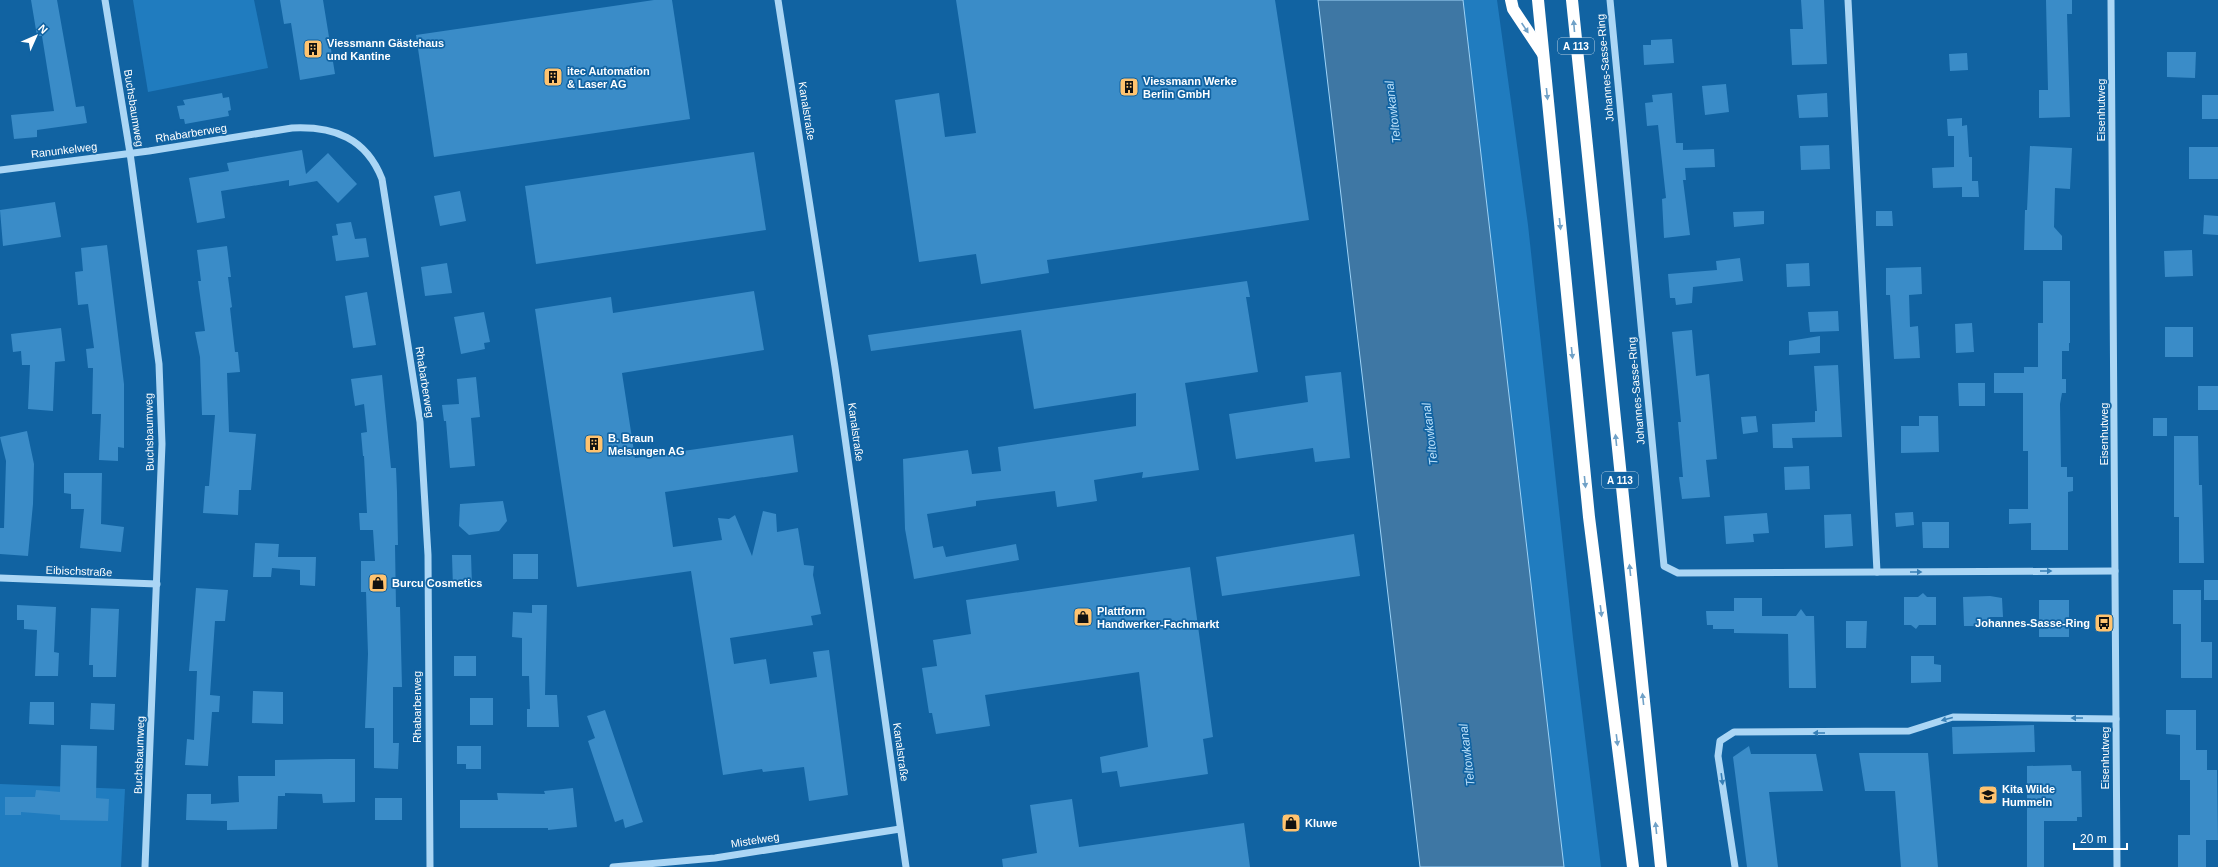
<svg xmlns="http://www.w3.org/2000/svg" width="2218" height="867" viewBox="0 0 2218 867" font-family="Helvetica,sans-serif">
  <rect width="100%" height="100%" fill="#1163a2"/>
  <!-- green -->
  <g fill="#207cbf">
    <polygon points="133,0 254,0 268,68 148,92"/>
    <polygon points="1463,0 1497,0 1528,225 1573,638 1601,867 1564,867"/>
    <polygon points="0,784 125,789 121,867 0,867"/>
  </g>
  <!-- water -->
  <polygon fill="#3e77a4" stroke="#9dd3f8" points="1318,0 1463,0 1564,867 1420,867"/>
  <!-- building -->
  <g fill="#3a8cc8">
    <polygon points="31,0 57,0 76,107 84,106 87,123 37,130 37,137 14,139 11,115 54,111 42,36 37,36"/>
    <polygon points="280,0 323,0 335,74 300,80 291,23 284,24"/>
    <polygon points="654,0 672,0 690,119 434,157 416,35"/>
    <polygon points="956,0 1275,0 1309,220 1047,260 1049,273 981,284 976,254 919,262 895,100 939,93 945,137 976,133"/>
    <polygon points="1801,0 1824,0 1827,64 1792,65 1790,29 1803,29"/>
    <polygon points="2046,0 2072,0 2072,14 2067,14 2070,117 2039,118 2039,90 2048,90"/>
    <polygon points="1672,39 1674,63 1644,65 1643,45 1651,45 1651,40"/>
    <polygon points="2167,52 2196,52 2195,78 2167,77"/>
    <polygon points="1967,53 1968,70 1950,71 1949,54"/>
    <polygon points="1726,84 1729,112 1705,115 1702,86"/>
    <polygon points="222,93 223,98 229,97 231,110 228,111 229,116 185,124 184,119 180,119 177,106 185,105 183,100"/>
    <polygon points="1672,93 1676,143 1683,143 1683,150 1714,149 1715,167 1685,168 1686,180 1683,180 1690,235 1664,238 1662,199 1666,198 1658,125 1647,126 1645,103 1653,102 1652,95"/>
    <polygon points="1827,93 1828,117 1799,118 1797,95"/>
    <rect x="2202" y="95" width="16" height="24"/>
    <polygon points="1962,118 1962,126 1967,125 1969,157 1972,157 1972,181 1978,181 1979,197 1962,197 1962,187 1933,188 1932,168 1954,167 1954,136 1948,136 1947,119"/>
    <polygon points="1829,145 1830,169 1801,170 1800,146"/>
    <polygon points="2030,146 2072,148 2070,189 2055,188 2054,227 2062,236 2062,250 2024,250 2025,210 2027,210"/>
    <rect x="2189" y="147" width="29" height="32"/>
    <polygon points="302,150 306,174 328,153 357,184 338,203 317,181 289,186 289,180 221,191 225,218 197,223 189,178 229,171 227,163"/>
    <polygon points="754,152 766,230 536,264 525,186"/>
    <polygon points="460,191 466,221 440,226 434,196"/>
    <polygon points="55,202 61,237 3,246 0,210"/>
    <polygon points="1764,211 1764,224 1734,227 1733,212"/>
    <polygon points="1876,211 1892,211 1893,226 1876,226"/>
    <polygon points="2204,215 2218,216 2218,235 2203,234"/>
    <polygon points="351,222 355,239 366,238 369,257 336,261 332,236 338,235 336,224"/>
    <polygon points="107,245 124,384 124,448 118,447 118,461 99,460 101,414 92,414 93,368 88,368 86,349 94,348 88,304 78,305 75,272 83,271 81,248"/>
    <polygon points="227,246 231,277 228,277 232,307 230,308 235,352 238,352 240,372 227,373 229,432 256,434 251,490 239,490 238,515 203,513 205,486 209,486 215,415 202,415 200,357 195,332 205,331 198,281 201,281 197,250"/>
    <polygon points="2192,250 2193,276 2165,277 2164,251"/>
    <polygon points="1740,258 1743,281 1693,287 1692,303 1676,305 1675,298 1670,298 1668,274 1717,270 1716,261"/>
    <polygon points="447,263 452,293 425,296 421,267"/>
    <polygon points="1809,263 1810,286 1787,287 1786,264"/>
    <polygon points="1921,267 1922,294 1909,295 1910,327 1918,326 1920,358 1894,359 1890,295 1886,295 1886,268"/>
    <polygon points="1247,281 1250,297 1246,297 1258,372 1185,383 1199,470 1142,478 1143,472 1094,480 1097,501 1057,507 1055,491 976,501 976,506 927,514 933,548 943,546 946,557 1016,544 1019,560 914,579 905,529 903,459 968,450 972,474 1001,471 998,447 1136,426 1136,393 1034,409 1021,330 871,351 868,335"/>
    <polygon points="2043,281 2070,281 2070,343 2069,343 2069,351 2062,351 2062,379 2066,379 2066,393 2062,393 2060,404 2061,467 2067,467 2067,477 2073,477 2073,491 2068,492 2068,550 2031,550 2031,523 2009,524 2009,509 2028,509 2028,451 2023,451 2023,393 1994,393 1994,373 2024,373 2024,367 2038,367 2038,323 2043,323"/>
    <polygon points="754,291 764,350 622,373 635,458 793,435 798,472 665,492 673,547 722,540 718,518 729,519 735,515 752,556 763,511 776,514 777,532 798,528 804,565 814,566 813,575 821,614 811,616 813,625 730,638 734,664 766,659 770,684 817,677 813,652 829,650 848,795 809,801 804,767 763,772 762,769 723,775 691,571 577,587 535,309 611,297 613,313"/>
    <polygon points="367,292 376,345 353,348 345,296"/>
    <polygon points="1838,311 1839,331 1810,332 1808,312"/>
    <polygon points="484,312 490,342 484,343 485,349 461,354 454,317"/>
    <polygon points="1972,323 1974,352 1956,353 1955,324"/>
    <rect x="2165" y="327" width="28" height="30"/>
    <polygon points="61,328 65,361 55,362 53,411 28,409 30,365 22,365 21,351 13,352 11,334"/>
    <polygon points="1692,330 1696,376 1709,374 1717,459 1706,460 1710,497 1682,499 1679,477 1683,477 1678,422 1681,422 1672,332"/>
    <polygon points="1820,336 1820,353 1789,355 1789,341"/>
    <polygon points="1838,365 1842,437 1792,438 1793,448 1773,448 1772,424 1815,422 1815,411 1817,411 1814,366"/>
    <polygon points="1341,372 1350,458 1315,462 1313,448 1236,459 1229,414 1308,402 1305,376"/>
    <polygon points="382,375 391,468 396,468 397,492 398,545 395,545 396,607 400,607 402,687 393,687 393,743 399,743 398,769 374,768 374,728 365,728 368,654 366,592 361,592 361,561 375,561 373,530 360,530 359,513 367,513 364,456 363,456 361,433 367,432 364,404 355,406 351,379"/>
    <polygon points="476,377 480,417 471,418 475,466 450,468 446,421 444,421 442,405 459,404 457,379"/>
    <polygon points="1958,383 1985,383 1985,406 1959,406"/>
    <rect x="2198" y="386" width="20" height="24"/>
    <polygon points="1756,416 1758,432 1743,434 1741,417"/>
    <polygon points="1919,416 1938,416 1939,452 1901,453 1901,426 1919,426"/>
    <rect x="2153" y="418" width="14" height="18"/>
    <polygon points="27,431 34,464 33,504 28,556 0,554 0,528 4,528 6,461 0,437"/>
    <polygon points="2174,436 2198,436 2199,485 2202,485 2204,563 2179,563 2179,517 2174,517"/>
    <polygon points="1809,466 1810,489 1785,490 1784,467"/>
    <polygon points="64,473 102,473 101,524 124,527 121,552 80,548 84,509 71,509 71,494 64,493"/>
    <polygon points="503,501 507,521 499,531 469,535 459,526 460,504"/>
    <polygon points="1913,512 1914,525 1896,527 1895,513"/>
    <polygon points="1767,513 1769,533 1753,534 1754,542 1726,544 1724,516"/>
    <polygon points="1851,514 1853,546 1825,548 1824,515"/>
    <polygon points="1922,522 1949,522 1949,548 1923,548"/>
    <polygon points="1354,534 1360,576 1222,596 1216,557"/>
    <polygon points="255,543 279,544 278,557 316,557 315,586 300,585 300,570 272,568 271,577 253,577"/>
    <rect x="513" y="554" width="25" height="25"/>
    <polygon points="452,555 471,555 472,587 453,588"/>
    <polygon points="1190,567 1213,737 1203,739 1208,774 1120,787 1117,771 1102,773 1100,757 1148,747 1139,672 985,695 990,726 936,734 932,713 929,713 922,668 937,666 933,640 971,634 966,600"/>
    <rect x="2204" y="580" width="14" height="20"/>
    <polygon points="196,588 228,590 225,621 215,621 210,695 220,696 219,712 212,712 208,766 185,765 187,739 194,740 197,671 189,671"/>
    <polygon points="2173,590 2201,590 2201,642 2212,642 2212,678 2181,678 2181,624 2173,624"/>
    <polygon points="1923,593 1927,597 1936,597 1936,625 1919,625 1916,629 1911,625 1904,625 1904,597 1918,597"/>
    <polygon points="1990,596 2002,598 2003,617 1990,617 1990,626 1964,626 1963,597"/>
    <polygon points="1734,598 1762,598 1762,616 1796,616 1801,609 1806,616 1814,616 1816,688 1789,688 1788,634 1734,633 1734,629 1713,629 1713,625 1707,625 1706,611 1734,611"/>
    <rect x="2039" y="600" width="30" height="37"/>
    <polygon points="17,605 56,607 54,652 59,653 58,676 35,676 37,630 24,629 24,620 17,620"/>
    <polygon points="532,605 547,605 545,695 557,695 559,727 527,727 527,709 530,709 529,676 522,676 522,638 512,637 513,612 532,613"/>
    <polygon points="91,608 119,609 116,677 93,677 93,665 89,665"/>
    <polygon points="1846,621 1867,621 1866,648 1846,648"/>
    <rect x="454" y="656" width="22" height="20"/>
    <polygon points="1911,656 1934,656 1934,664 1941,665 1941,682 1911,683"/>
    <polygon points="253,691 283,692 283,724 252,723"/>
    <rect x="470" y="698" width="23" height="27"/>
    <polygon points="30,702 54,702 54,725 29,724"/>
    <polygon points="91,703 115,704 114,730 90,729"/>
    <polygon points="605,710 643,822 625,828 623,819 615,822 588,741 595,738 587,716"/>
    <polygon points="2166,710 2196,710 2196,750 2207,750 2207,770 2217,770 2218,840 2206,840 2206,867 2178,867 2178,835 2190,835 2190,780 2180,780 2180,735 2166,734"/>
    <polygon points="2034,725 2035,752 1953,754 1952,727"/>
    <polygon points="61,745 97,746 96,798 109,799 108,821 60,820 60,815 21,812 21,815 5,815 5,797 35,797 36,790 60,792"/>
    <polygon points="457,746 481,746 481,769 466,769 466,764 457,764"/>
    <polygon points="1749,746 1751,754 1816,754 1823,791 1769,792 1778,867 1747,867 1733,757"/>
    <polygon points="1859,753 1928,753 1938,867 1901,867 1895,791 1865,791"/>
    <polygon points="330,759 355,759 355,802 323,803 322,794 285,793 285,796 278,796 277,829 227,830 227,821 186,820 187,794 211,794 211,804 239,802 238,776 275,776 275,760"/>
    <polygon points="2071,765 2072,771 2081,771 2082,817 2077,817 2077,821 2044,821 2044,867 2027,867 2027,766"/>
    <polygon points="573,788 577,827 548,830 548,828 460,828 460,800 498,800 497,793 545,794 544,791"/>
    <rect x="375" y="798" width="27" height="22"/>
    <polygon points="1072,799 1079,847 1244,823 1250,867 1003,867 1002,859 1037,853 1030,805"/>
  </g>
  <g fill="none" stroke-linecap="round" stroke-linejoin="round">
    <!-- minor -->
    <g stroke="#abd6f5" stroke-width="7">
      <polyline points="105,0 130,153 159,364 162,444 145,867"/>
      <polyline points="778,0 835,367 906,867"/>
      <polyline points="1610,0 1664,566 1678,573 2115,571"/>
      <polyline points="1848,0 1877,572"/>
      <polyline points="2111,0 2117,867"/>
      <path d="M0,170L149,151L292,128C334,126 366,138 382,179L420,422L428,555L430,867"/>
      <polyline points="0,578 157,584"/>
      <polyline points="613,867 715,858 900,829"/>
      <polyline points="1735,867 1718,756 1720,741 1734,732 1909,731 1953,717 2116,719"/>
    </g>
    <!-- highway -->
    <g stroke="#fff" stroke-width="12">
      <polyline points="1511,0 1513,9 1543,54"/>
      <polyline points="1538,0 1589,517 1633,867"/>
      <polyline points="1572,0 1661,867"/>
    </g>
  </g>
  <!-- one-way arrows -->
  <defs><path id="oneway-solid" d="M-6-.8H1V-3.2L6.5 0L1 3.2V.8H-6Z"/></defs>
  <g fill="#70a1c7">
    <use href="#oneway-solid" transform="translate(1574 26) rotate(-95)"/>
    <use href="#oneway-solid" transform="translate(1525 28) rotate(56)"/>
    <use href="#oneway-solid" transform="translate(1547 94) rotate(84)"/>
    <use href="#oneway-solid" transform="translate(1560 224) rotate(84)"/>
    <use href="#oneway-solid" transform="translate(1572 353) rotate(84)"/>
    <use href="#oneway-solid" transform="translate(1616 440) rotate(-96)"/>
    <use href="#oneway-solid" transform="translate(1585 482) rotate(84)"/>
    <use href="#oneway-solid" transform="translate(1630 570) rotate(-96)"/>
    <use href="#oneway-solid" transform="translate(1601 611) rotate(83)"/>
    <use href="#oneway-solid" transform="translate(1643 699) rotate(-96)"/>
    <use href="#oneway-solid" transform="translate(1617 740) rotate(83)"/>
    <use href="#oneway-solid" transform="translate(1656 828) rotate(-96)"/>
  </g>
  <g fill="#3880b7">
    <use href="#oneway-solid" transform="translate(2046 571)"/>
    <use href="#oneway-solid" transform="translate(1916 572)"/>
    <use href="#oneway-solid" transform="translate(2077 718) rotate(-180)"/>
    <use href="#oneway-solid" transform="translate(1947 719) rotate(165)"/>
    <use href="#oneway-solid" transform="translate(1819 733) rotate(-180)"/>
    <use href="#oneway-solid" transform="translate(1722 779) rotate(82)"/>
  </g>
  <!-- icons -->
  <defs>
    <g id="building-square" transform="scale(1)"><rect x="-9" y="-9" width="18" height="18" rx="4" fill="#ffc36f" stroke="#1163a2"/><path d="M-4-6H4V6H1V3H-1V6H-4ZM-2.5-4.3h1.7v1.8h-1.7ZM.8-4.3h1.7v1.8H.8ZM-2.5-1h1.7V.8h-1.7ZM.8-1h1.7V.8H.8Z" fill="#111"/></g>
    <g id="shop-square" transform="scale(1)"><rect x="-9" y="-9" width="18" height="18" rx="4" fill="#ffc36f" stroke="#1163a2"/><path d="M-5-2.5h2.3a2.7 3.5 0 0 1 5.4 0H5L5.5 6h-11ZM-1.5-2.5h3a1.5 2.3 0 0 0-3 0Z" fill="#111"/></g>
    <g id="bus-square" transform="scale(1)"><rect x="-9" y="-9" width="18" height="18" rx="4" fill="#ffc36f" stroke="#1163a2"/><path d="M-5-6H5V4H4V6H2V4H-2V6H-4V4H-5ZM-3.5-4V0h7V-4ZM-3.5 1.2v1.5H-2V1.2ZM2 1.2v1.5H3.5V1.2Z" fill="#111"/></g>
    <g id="school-square" transform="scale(1)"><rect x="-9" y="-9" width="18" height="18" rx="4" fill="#ffc36f" stroke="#1163a2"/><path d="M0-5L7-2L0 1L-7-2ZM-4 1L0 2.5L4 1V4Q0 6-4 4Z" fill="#111"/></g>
  </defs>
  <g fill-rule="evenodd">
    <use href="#building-square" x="313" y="49"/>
    <use href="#building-square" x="553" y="77"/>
    <use href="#building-square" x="1129" y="87"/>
    <use href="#building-square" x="594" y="444"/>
    <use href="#shop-square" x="378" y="583"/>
    <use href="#shop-square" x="1083" y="617"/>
    <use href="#bus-square" x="2104" y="623"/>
    <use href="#school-square" x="1988" y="795"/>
    <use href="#shop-square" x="1291" y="823"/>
  </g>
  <g text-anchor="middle" stroke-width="3.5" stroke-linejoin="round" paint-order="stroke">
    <!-- shield labels -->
    <g fill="#1163a2" stroke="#b8d0e3" stroke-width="1">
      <rect x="1558" y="38" width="36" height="16" rx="3"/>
      <rect x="1602" y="472" width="36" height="16" rx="3"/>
    </g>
    <g font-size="10" font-weight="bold" fill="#fff">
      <text x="1576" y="50">A 113</text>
      <text x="1620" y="484">A 113</text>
    </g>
    <!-- poi labels -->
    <g font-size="11" font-weight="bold" fill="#fff" stroke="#1163a2" text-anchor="start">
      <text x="327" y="47">Viessmann Gästehaus<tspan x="327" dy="13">und Kantine</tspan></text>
      <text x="567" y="75">itec Automation<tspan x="567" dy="13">&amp; Laser AG</tspan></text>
      <text x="1143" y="85">Viessmann Werke<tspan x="1143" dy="13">Berlin GmbH</tspan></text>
      <text x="608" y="442">B. Braun<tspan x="608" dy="13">Melsungen AG</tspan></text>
      <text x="392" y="587">Burcu Cosmetics</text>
      <text x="1097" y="615">Plattform<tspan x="1097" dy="13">Handwerker-Fachmarkt</tspan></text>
      <text x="2090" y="627" text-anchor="end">Johannes-Sasse-Ring</text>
      <text x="2002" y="793">Kita Wilde<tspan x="2002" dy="13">Hummeln</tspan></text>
      <text x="1305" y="827">Kluwe</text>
    </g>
    <!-- street labels -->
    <g font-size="11" fill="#fff" stroke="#1163a2">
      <text transform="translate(1605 68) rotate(-95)" y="4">Johannes-Sasse-Ring</text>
      <text transform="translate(134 108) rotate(81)" y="4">Buchsbaumweg</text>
      <text transform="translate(2101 110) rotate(-90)" y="4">Eisenhutweg</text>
      <text transform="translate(807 111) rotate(81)" y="4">Kanalstraße</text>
      <text transform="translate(191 133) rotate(-9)" y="4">Rhabarberweg</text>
      <text transform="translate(64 150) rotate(-7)" y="4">Ranunkelweg</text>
      <text transform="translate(425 382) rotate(81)" y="4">Rhabarberweg</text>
      <text transform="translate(1636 391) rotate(-95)" y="4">Johannes-Sasse-Ring</text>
      <text transform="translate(149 432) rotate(-91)" y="4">Buchsbaumweg</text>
      <text transform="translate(856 432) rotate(82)" y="4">Kanalstraße</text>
      <text transform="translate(2104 434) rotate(-90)" y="4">Eisenhutweg</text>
      <text transform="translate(79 571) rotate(2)" y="4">Eibischstraße</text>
      <text transform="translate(417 707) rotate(-90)" y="4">Rhabarberweg</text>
      <text transform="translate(901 752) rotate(82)" y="4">Kanalstraße</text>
      <text transform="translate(139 755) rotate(-88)" y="4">Buchsbaumweg</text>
      <text transform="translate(2105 758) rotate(-90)" y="4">Eisenhutweg</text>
      <text transform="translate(755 840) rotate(-9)" y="4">Mistelweg</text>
    </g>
    <!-- water labels -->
    <g font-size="12" font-style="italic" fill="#bce1fb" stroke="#1163a2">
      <text transform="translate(1393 112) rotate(-97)" y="4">Teltowkanal</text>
      <text transform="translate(1430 434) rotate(-97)" y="4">Teltowkanal</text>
      <text transform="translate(1467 755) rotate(-97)" y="4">Teltowkanal</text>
    </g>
  </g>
  <!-- north arrow -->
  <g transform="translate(36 36) rotate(45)" stroke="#1163a2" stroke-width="3" paint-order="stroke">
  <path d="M0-3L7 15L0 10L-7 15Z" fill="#ffffff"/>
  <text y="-6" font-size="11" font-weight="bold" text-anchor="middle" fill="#ffffff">N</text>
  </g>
  <!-- scale -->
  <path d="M2074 843v6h53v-6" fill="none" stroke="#ffffff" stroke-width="2"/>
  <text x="2080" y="843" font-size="12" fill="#ffffff" stroke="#1163a2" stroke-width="3" paint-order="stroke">20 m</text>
</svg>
